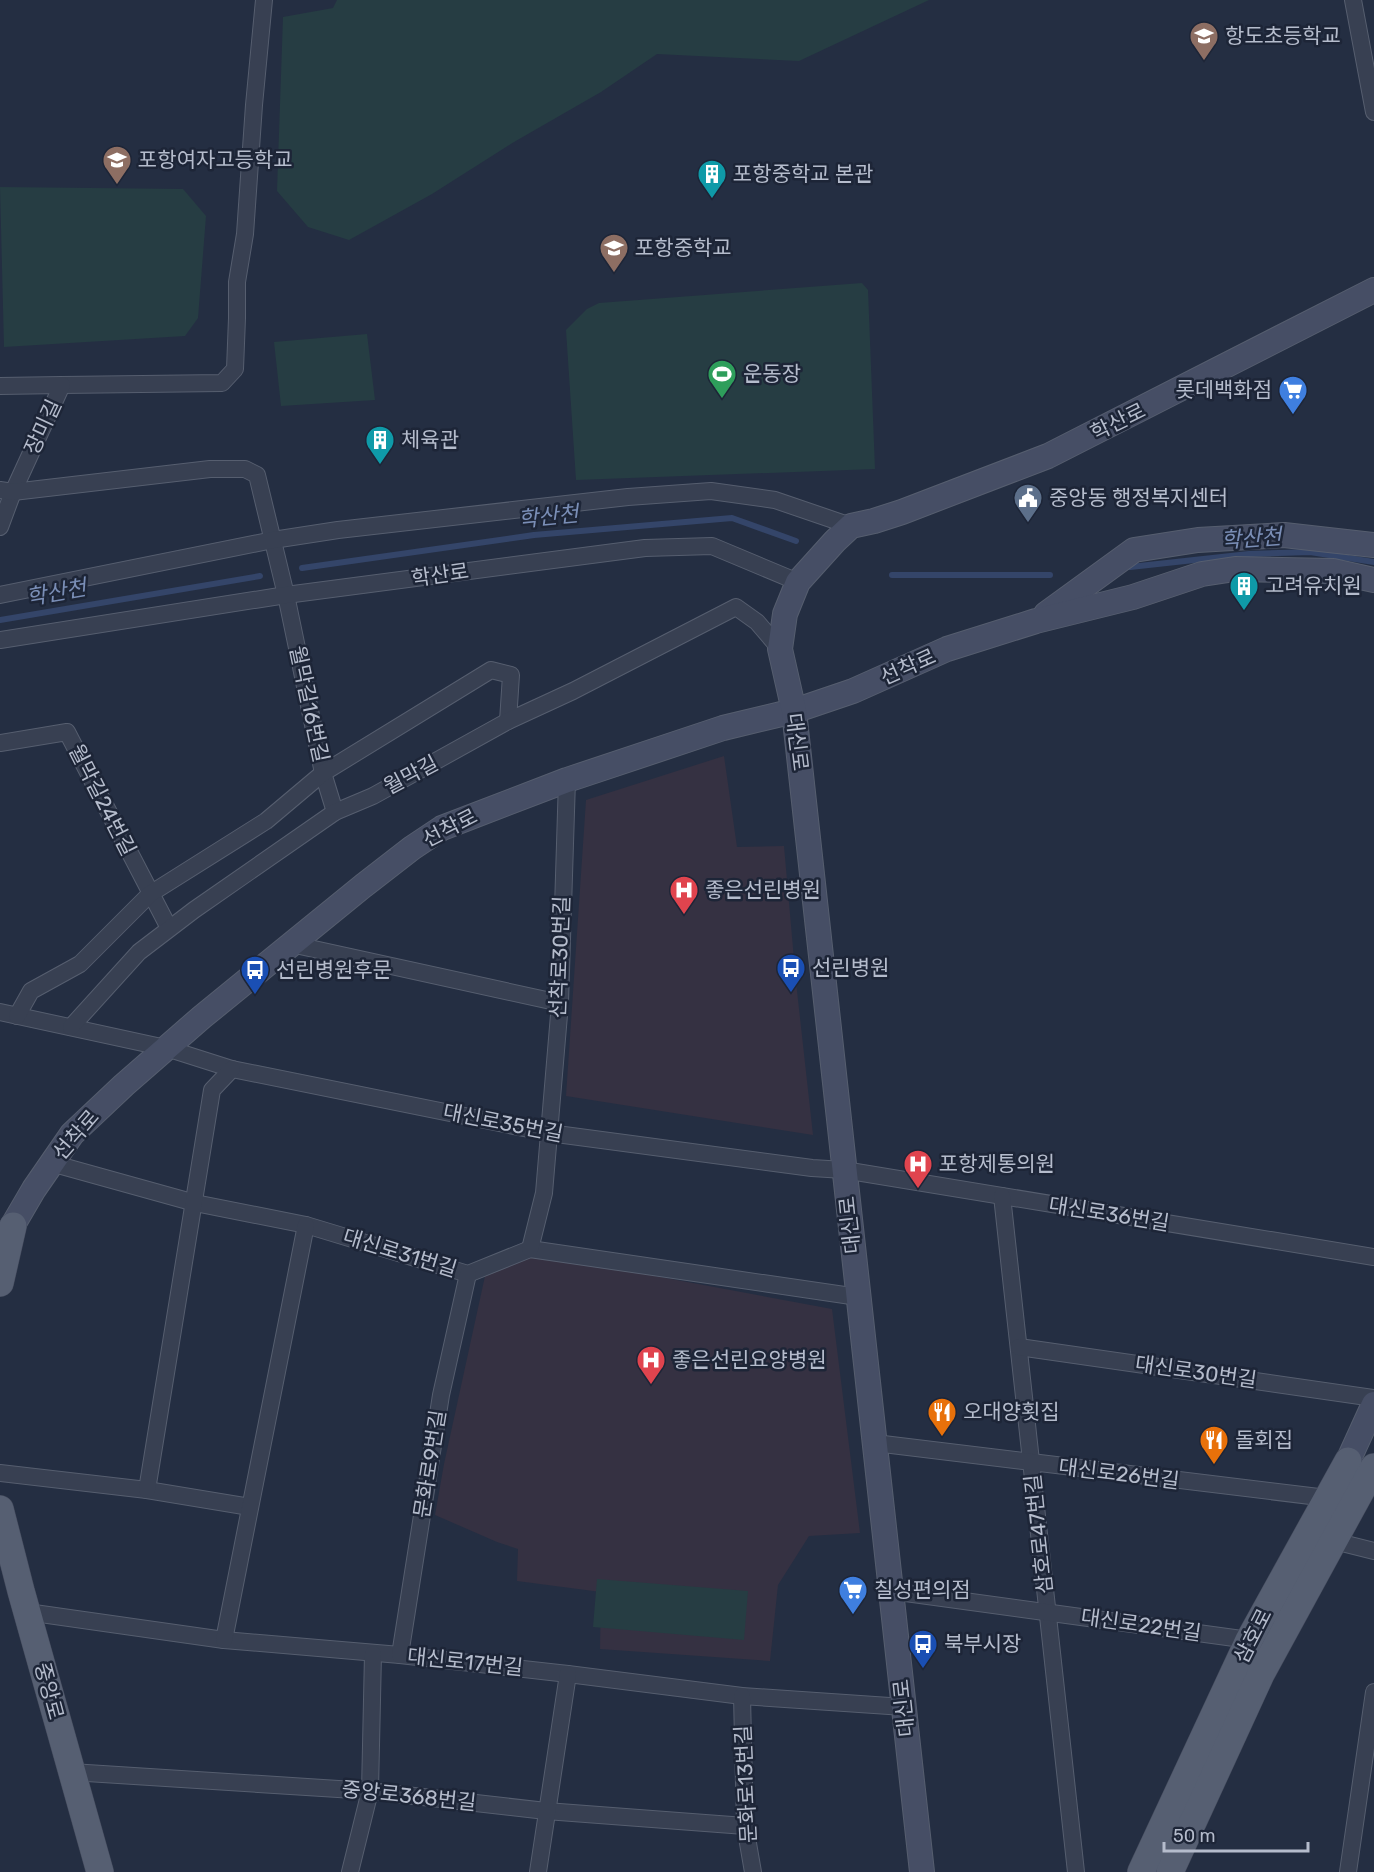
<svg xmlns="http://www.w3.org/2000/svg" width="1374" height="1872" viewBox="0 0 1374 1872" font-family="Rubik,'Noto Sans KR',sans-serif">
  <rect width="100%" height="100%" fill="#242e42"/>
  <!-- medical -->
  <g fill="#353142">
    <polygon points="724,756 737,847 784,846 796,982 813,1135 566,1096 586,800"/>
    <polygon points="553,1257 832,1309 860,1533 809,1536 778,1585 770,1661 600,1649 601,1592 517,1581 518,1549 497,1542 435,1515 444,1464 485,1276 511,1259"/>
  </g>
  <!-- green -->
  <g fill="#263d43">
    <polygon points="337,0 929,0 799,61 657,54 601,92 514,142 432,194 349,240 308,227 277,191 283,17 333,8"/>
    <polygon points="0,187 183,189 206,216 198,318 185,336 4,347"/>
    <polygon points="862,283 868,290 875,469 576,480 566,330 587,309 599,303"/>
    <polygon points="367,334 375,400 281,406 274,342"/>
    <polygon points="597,1579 748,1591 744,1640 593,1627"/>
  </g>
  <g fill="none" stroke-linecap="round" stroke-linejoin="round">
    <!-- stream -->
    <g stroke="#344569" stroke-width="6">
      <polyline points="1130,567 1249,554 1310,552 1374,562"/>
      <polyline points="302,568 534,535 732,518 796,541"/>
      <polyline points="892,575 1050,575"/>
      <polyline points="0,620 260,576"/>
    </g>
    <!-- street casing -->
    <g stroke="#565e6f" stroke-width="18">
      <g id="street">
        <polyline points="1353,0 1374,112"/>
        <polyline points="62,385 222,383 235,369 237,318 237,282 245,234 254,105 264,0"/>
        <polyline points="0,386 62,385 13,492 0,527"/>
        <polyline points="0,490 13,492 210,469 245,469 257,475 286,595 323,773 335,812"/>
        <polyline points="0,595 273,540 338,530 628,497 711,491 775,500 851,526"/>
        <polyline points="0,640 286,595 645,548 712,546 798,582"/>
        <polyline points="0,743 67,732 169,928"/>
        <polyline points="291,944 560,1003"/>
        <polyline points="0,1012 166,1048 232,1069 549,1133 812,1168 844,1170 1374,1257"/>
        <polyline points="17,1016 31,991 80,964 150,894 266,821 323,773 491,670 511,675 508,721"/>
        <polyline points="71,1027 139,952 194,910 335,812 373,796 508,721 573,691 736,607 757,622 780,649"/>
        <polyline points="51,1163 195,1203 306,1225 468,1274 530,1249 858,1297"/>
        <polyline points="1002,1196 1076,1872"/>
        <polyline points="530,1249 544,1193 560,1003 567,780"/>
        <polyline points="1019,1347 1374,1398"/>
        <polyline points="875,1443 1327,1498"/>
        <polyline points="0,1473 147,1490 250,1507"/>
        <polyline points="147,1490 212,1090 232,1069"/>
        <polyline points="1334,1541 1374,1551"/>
        <polyline points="891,1591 1249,1640"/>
        <polyline points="27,1612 224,1640 400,1655 568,1674 742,1696 904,1707"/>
        <polyline points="224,1640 306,1225"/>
        <polyline points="400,1655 441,1395 468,1274"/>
        <polyline points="742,1696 745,1826 753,1872"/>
        <polyline points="71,1772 370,1791 546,1811 745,1826"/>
        <polyline points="350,1872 370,1791 373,1654"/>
        <polyline points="538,1872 568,1674"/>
        <polyline points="1348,1872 1374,1692"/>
      </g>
    </g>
    <!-- secondary casing -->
    <g stroke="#565e6f" stroke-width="26">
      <g id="secondary">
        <polyline points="1046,614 1134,550 1198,540 1284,535 1374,545"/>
        <polyline points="3,1242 34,1189 72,1134 124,1085 202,1017 363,886 412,848 442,828 567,780 723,728 794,711 853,691 947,649 1036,621 1133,597 1202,574 1235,569 1333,571 1374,580"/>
        <polyline points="1348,1461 1374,1404"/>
        <polyline points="922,1872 794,711 780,649 785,614 798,582 835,541 851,526 874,521 902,512 1048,456 1374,290"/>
      </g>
    </g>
    <!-- primary casing -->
    <g stroke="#42495b" stroke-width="28">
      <g id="primary">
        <polyline points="0,1283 13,1226"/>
        <polyline points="0,1509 21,1591 100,1872"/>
        <polyline points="1141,1872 1249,1640 1348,1461"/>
        <polyline points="1170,1872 1261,1674 1374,1467"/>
      </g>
    </g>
    <!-- street -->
    <use href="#street" stroke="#384052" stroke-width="16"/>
    <!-- secondary -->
    <use href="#secondary" stroke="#464e65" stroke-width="24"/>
    <!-- primary -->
    <use href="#primary" stroke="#565f72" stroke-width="27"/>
  </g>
  <!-- icons -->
  <defs>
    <g id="school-pin" transform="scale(1.5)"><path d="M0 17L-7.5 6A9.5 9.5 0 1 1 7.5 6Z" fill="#8d6e63" stroke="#1d2537"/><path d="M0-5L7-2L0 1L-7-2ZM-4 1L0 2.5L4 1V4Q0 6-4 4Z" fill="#fff"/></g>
    <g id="building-pin" transform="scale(1.5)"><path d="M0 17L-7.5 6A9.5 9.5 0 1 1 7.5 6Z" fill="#0f9aa8" stroke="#1d2537"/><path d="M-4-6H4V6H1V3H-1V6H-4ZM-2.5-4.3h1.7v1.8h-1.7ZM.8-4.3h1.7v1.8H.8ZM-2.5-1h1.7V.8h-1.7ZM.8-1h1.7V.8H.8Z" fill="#fff"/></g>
    <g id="stadium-pin" transform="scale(1.5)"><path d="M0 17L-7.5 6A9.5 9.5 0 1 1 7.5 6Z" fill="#2e9e5b" stroke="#1d2537"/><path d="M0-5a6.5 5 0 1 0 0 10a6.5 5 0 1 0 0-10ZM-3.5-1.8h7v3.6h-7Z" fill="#fff"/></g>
    <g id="supermarket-pin" transform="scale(1.5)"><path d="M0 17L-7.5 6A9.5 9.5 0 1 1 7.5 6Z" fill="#3f7fe0" stroke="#1d2537"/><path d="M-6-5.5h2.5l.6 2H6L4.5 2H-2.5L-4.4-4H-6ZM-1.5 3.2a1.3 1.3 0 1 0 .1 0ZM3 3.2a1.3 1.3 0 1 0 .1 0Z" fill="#fff"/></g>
    <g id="civic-pin" transform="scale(1.5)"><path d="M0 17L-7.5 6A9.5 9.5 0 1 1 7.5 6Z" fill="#5c6f8a" stroke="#1d2537"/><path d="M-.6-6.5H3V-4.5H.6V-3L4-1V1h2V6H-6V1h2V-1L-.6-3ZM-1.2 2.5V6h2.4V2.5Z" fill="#fff"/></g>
    <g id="hospital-pin" transform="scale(1.5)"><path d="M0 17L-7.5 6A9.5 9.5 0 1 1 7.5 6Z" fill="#e0444e" stroke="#1d2537"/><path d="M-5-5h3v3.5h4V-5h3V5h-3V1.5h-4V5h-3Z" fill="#fff"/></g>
    <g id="bus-pin" transform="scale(1.5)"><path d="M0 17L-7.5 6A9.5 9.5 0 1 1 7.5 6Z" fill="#1a4fb4" stroke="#1d2537"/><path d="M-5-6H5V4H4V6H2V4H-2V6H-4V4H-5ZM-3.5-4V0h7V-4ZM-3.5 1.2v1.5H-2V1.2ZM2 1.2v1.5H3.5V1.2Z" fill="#fff"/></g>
    <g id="restaurant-pin" transform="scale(1.5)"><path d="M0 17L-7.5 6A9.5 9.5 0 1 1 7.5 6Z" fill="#e8710a" stroke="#1d2537"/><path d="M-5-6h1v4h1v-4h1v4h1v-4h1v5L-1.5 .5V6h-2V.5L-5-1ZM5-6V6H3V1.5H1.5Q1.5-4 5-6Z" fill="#fff"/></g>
  </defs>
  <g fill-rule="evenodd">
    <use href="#school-pin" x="1204" y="36"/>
    <use href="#school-pin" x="117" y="160"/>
    <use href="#building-pin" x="712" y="174"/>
    <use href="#school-pin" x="614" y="248"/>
    <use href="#stadium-pin" x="722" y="374"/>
    <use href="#supermarket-pin" x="1293" y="390"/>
    <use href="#building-pin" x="380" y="440"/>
    <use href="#civic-pin" x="1028" y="498"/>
    <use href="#building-pin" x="1244" y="586"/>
    <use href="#hospital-pin" x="684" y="890"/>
    <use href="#bus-pin" x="791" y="968"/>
    <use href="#bus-pin" x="255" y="970"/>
    <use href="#hospital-pin" x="918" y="1164"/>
    <use href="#hospital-pin" x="651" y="1360"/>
    <use href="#restaurant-pin" x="942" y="1412"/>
    <use href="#restaurant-pin" x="1214" y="1440"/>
    <use href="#supermarket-pin" x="853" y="1590"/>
    <use href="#bus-pin" x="923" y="1644"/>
  </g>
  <g text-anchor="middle" stroke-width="5" stroke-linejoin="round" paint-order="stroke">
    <!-- poi labels -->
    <g font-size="21" fill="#b5bccc" stroke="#1d2537" text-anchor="start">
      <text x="1225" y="43">항도초등학교</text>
      <text x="138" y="167">포항여자고등학교</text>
      <text x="733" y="181">포항중학교 본관</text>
      <text x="635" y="255">포항중학교</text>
      <text x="743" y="381">운동장</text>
      <text x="1272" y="397" text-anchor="end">롯데백화점</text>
      <text x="401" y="447">체육관</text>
      <text x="1049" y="505">중앙동 행정복지센터</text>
      <text x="1265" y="593">고려유치원</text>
      <text x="705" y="897">좋은선린병원</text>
      <text x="812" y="975">선린병원</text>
      <text x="276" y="977">선린병원후문</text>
      <text x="939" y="1171">포항제통의원</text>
      <text x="672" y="1367">좋은선린요양병원</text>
      <text x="963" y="1419">오대양횟집</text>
      <text x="1235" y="1447">돌회집</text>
      <text x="874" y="1597">칠성편의점</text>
      <text x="944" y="1651">북부시장</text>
    </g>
    <!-- street labels -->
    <g font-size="21" fill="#b5bccc" stroke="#1d2537">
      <text transform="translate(1118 422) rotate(-26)" y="7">학산로</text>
      <text transform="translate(43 427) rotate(-65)" y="7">장미길</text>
      <text transform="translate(440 575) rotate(-8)" y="7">학산로</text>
      <text transform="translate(908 667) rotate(-24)" y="7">선착로</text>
      <text transform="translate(309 704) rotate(78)" y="7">월막길16번길</text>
      <text transform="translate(797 742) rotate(83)" y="7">대신로</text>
      <text transform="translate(411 775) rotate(-28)" y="7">월막길</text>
      <text transform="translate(102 800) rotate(63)" y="7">월막길24번길</text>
      <text transform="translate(450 828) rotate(-27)" y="7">선착로</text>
      <text transform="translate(560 957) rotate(-88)" y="7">선착로30번길</text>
      <text transform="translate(503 1123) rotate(11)" y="7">대신로35번길</text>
      <text transform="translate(76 1135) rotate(-49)" y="7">선착로</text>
      <text transform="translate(1109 1214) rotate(9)" y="7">대신로36번길</text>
      <text transform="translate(850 1225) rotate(-96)" y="7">대신로</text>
      <text transform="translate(400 1253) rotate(17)" y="7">대신로31번길</text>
      <text transform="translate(1196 1372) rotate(8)" y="7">대신로30번길</text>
      <text transform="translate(430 1464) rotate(-81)" y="7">문화로9번길</text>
      <text transform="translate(1119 1474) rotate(7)" y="7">대신로26번길</text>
      <text transform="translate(1039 1534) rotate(-96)" y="7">삼호로47번길</text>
      <text transform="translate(1141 1625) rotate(8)" y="7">대신로22번길</text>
      <text transform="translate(1253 1636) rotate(-63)" y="7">삼호로</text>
      <text transform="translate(465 1662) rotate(6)" y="7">대신로17번길</text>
      <text transform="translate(49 1691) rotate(75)" y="7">중앙로</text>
      <text transform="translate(904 1708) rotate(-96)" y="7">대신로</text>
      <text transform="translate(746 1784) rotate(-93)" y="7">문화로13번길</text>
      <text transform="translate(409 1796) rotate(6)" y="7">중앙로368번길</text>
    </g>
    <!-- water labels -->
    <g font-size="22" font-style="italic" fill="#7a8eb6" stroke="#1d2537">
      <text transform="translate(548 516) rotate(-6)" y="8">학산천</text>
      <text transform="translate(1251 538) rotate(-4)" y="8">학산천</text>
      <text transform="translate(56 592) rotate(-10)" y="8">학산천</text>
    </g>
  </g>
  <!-- scale -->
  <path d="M1164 1842v9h144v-9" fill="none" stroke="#b5bccc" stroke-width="3"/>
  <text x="1173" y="1842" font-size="18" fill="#b5bccc" stroke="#1d2537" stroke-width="4.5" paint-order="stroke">50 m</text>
</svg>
